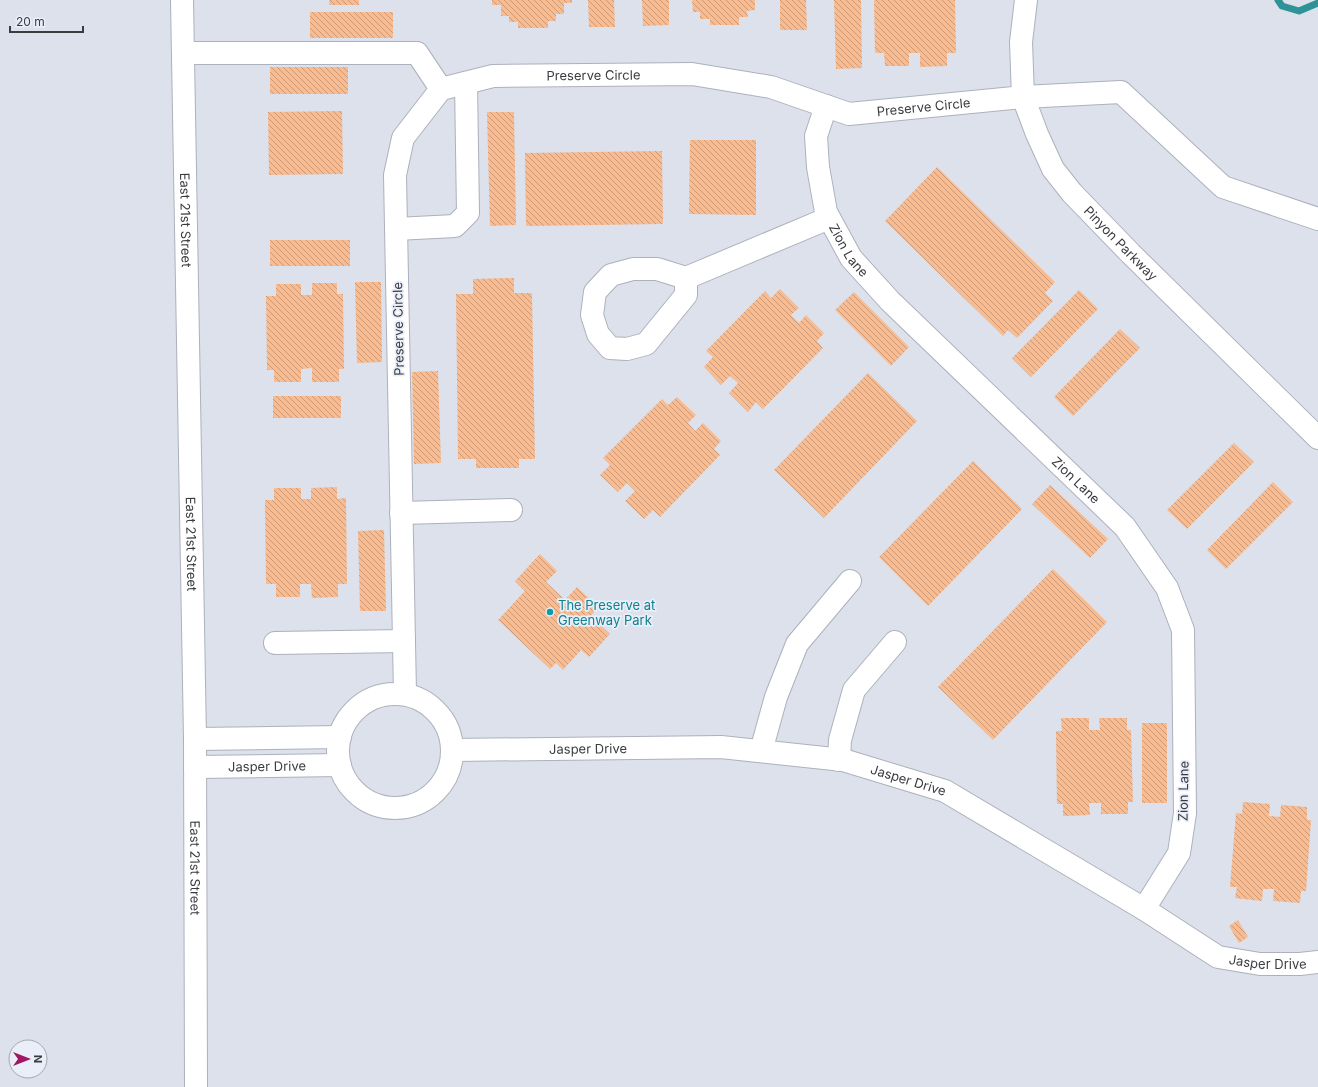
<svg xmlns="http://www.w3.org/2000/svg" width="1318" height="1087" viewBox="0 0 1318 1087" font-family="Inter,sans-serif">
  <defs>
    <pattern id="building-back-hatch" width="6" height="6" patternUnits="userSpaceOnUse"><rect width="6" height="6" fill="#f9bb90"/><path d="M-1 5l2 2M0 0l6 6M5-1l2 2" fill="none" stroke="#cb9977"/></pattern>
  </defs>
  <rect width="100%" height="100%" fill="#dce1ec"/>
  <g fill="none" stroke-linecap="round" stroke-linejoin="round">
    <!-- stream -->
    <polyline stroke="#2d9396" stroke-width="7" points="1278,0 1282,6 1299,11 1318,3"/>
  </g>
  <!-- building -->
  <g fill="url(#building-back-hatch)">
    <rect x="329" y="0" width="30" height="5"/>
    <polygon points="492,0 572,0 572,3 564,3 564,14 556,14 556,21 548,21 548,28 518,28 518,22 509,22 509,16 501,16 501,5 492,5"/>
    <polygon points="588,0 614,0 615,27 589,27"/>
    <polygon points="642,0 669,0 669,25 643,26"/>
    <polygon points="692,0 755,0 755,10 747,11 748,17 739,17 739,25 710,25 710,19 700,19 700,12 693,12"/>
    <polygon points="780,0 806,0 807,30 780,30"/>
    <polygon points="834,0 861,0 862,68 836,69"/>
    <polygon points="874,0 955,0 956,53 947,53 947,66 920,67 920,53 909,53 909,66 885,66 884,53 875,53"/>
    <rect x="310" y="12" width="83" height="26"/>
    <rect x="270" y="67" width="78" height="27"/>
    <polygon points="342,111 343,174 269,175 268,112"/>
    <polygon points="487,112 514,112 516,225 490,226"/>
    <polygon points="690,140 756,140 756,215 689,214"/>
    <polygon points="662,151 663,224 526,226 525,153"/>
    <polygon points="937,167 1055,282 1045,293 1053,301 1017,338 1008,330 1003,336 885,221"/>
    <rect x="270" y="240" width="80" height="26"/>
    <polygon points="514,278 514,293 532,293 535,459 519,459 519,468 476,468 476,459 458,459 456,294 473,294 473,279"/>
    <polygon points="355,282 381,282 382,362 357,363"/>
    <polygon points="312,283 337,283 337,294 343,294 344,369 339,369 339,382 312,382 312,368 301,369 301,382 274,382 274,370 267,370 266,296 276,296 276,284 301,284 301,295 312,295"/>
    <polygon points="780,289 799,308 791,315 799,323 806,315 824,333 817,341 823,348 763,409 756,402 748,412 729,393 738,383 730,376 721,385 704,367 713,357 706,351 765,291 771,298"/>
    <polygon points="1079,290 1098,309 1031,377 1012,358"/>
    <polygon points="854,292 909,347 891,366 835,310"/>
    <polygon points="1120,329 1140,348 1073,416 1054,397"/>
    <polygon points="438,371 441,463 414,464 412,372"/>
    <polygon points="868,373 917,421 824,518 774,470"/>
    <rect x="273" y="396" width="68" height="22"/>
    <polygon points="677,397 696,415 688,423 695,431 703,423 721,441 714,449 720,455 660,517 653,510 644,519 625,501 635,491 627,483 618,492 600,475 610,465 603,458 662,399 668,405"/>
    <polygon points="1234,443 1254,462 1187,529 1167,510"/>
    <polygon points="973,461 1022,509 928,606 879,557"/>
    <polygon points="1273,482 1293,502 1226,569 1207,550"/>
    <polygon points="1050,485 1108,539 1090,558 1032,504"/>
    <polygon points="337,487 337,499 346,498 347,584 338,584 338,597 312,598 311,584 300,584 300,597 276,597 276,584 266,584 265,500 274,500 274,488 301,488 301,499 311,499 311,488"/>
    <polygon points="384,530 386,611 360,611 358,531"/>
    <polygon points="540,554 557,571 546,582 565,600 577,587 598,607 591,616 610,634 589,657 581,650 563,670 556,663 550,669 498,620 525,591 515,581"/>
    <polygon points="1053,569 1107,622 993,740 938,687"/>
    <polygon points="1061,718 1089,718 1089,730 1100,730 1099,718 1127,718 1127,730 1131,730 1133,802 1128,802 1128,814 1101,814 1101,803 1089,803 1090,815 1063,816 1063,804 1057,804 1056,731 1062,731"/>
    <rect x="1142" y="723" width="25" height="80"/>
    <polygon points="1243,802 1270,804 1269,816 1280,817 1281,805 1307,807 1307,820 1311,820 1306,891 1301,891 1300,903 1273,901 1274,889 1263,889 1262,901 1235,898 1237,887 1230,887 1236,813 1242,814"/>
    <polygon points="1238,920 1248,937 1239,943 1229,926"/>
  </g>
  <g fill="none" stroke-linecap="round" stroke-linejoin="round">
    <!-- minor casing -->
    <g stroke="#acb1bc" stroke-width="24">
      <g id="minor">
        <path id="s1" d="M182,0L195,739L196,1087"/>
        <path id="s2" d="M1026,0L1021,42L1023,97L1037,134L1053,169L1072,193L1131,254L1318,438"/>
        <polyline points="183,53 417,53 441,89"/>
        <path id="s3" d="M826,106L816,136L818,167L826,212L851,258L890,301L1125,527L1167,588L1183,630L1185,813L1179,853L1144,909"/>
        <polyline points="396,229 455,226 468,213 466,83"/>
        <polyline points="686,278 686,295 646,344 627,349 610,348 598,334 592,315 595,292 611,275 633,269 657,269 686,278 829,218"/>
        <polyline points="401,513 511,510"/>
        <polyline points="275,643 404,641"/>
        <circle cx="395" cy="751" r="57"/>
        <path id="s4" d="M405,694L395,175L403,138L441,89L493,76L692,74L771,87L849,114L1023,97L1121,92L1223,187L1318,219"/>
        <polyline points="195,739 340,737"/>
        <path id="s5" d="M453,750L721,747L843,760L945,791L1144,909L1218,957L1260,964H1300L1318,962"/>
        <polyline points="761,751 776,697 797,644 850,581"/>
        <polyline points="839,760 840,740 854,690 895,642"/>
        <path id="s6" d="M195,767L340,765"/>
      </g>
    </g>
    <!-- minor -->
    <use href="#minor" stroke="#fff" stroke-width="22"/>
  </g>
  <!-- markers -->
  <circle fill="#0f9aa8" stroke="#e9eef9" stroke-width="1.5" cx="550" cy="612" r="4"/>
  <g text-anchor="middle" stroke-width="3.5" stroke-linejoin="round" paint-order="stroke">
    <!-- street labels -->
    <g font-size="13" fill="#3a3c40" stroke="#e9eef9">
      <text dy="5" stroke="none"><textPath href="#s4" startOffset="773">Preserve Circle</textPath></text>
      <text dy="5" stroke="none"><textPath href="#s4" startOffset="1109">Preserve Circle</textPath></text>
      <text dy="5" stroke="none"><textPath href="#s1" startOffset="220">East 21st Street</textPath></text>
      <text dy="5" stroke="none"><textPath href="#s2" startOffset="276">Pinyon Parkway</textPath></text>
      <text dy="5" stroke="none"><textPath href="#s3" startOffset="153">Zion Lane</textPath></text>
      <text transform="translate(398 329) rotate(-91)" y="5">Preserve Circle</text>
      <text dy="5" stroke="none"><textPath href="#s3" startOffset="477">Zion Lane</textPath></text>
      <text dy="5" stroke="none"><textPath href="#s1" startOffset="544">East 21st Street</textPath></text>
      <text dy="5" stroke="none"><textPath href="#s5" startOffset="135">Jasper Drive</textPath></text>
      <text dy="5" stroke="none"><textPath href="#s6" startOffset="72">Jasper Drive</textPath></text>
      <text dy="5" stroke="none"><textPath href="#s5" startOffset="459">Jasper Drive</textPath></text>
      <text transform="translate(1183 791) rotate(-89)" y="5">Zion Lane</text>
      <text dy="5" stroke="none"><textPath href="#s1" startOffset="868">East 21st Street</textPath></text>
      <text dy="5" stroke="none"><textPath href="#s5" startOffset="867">Jasper Drive</textPath></text>
    </g>
    <!-- culture labels -->
    <g font-size="13" fill="#0d838f" stroke="#e9eef9" text-anchor="start">
      <text x="558" y="610">The Preserve at<tspan x="558" dy="15">Greenway Park</tspan></text>
    </g>
  </g>
  <!-- north arrow -->
  <g transform="translate(28 1059) rotate(90)"><circle r="19" fill="#e9eef9" stroke="#a3a7af"/>
  <path d="M0-3L7 15L0 10L-7 15Z" fill="#a01763"/>
  <text y="-6" font-size="11" font-weight="bold" text-anchor="middle" fill="#3a3c40">N</text>
  </g>
  <!-- scale -->
  <path d="M10 26v6h73v-6" fill="none" stroke="#3a3c40" stroke-width="2"/>
  <text x="16" y="26" font-size="12" fill="#3a3c40" stroke="#e9eef9" stroke-width="3" paint-order="stroke">20 m</text>
</svg>
